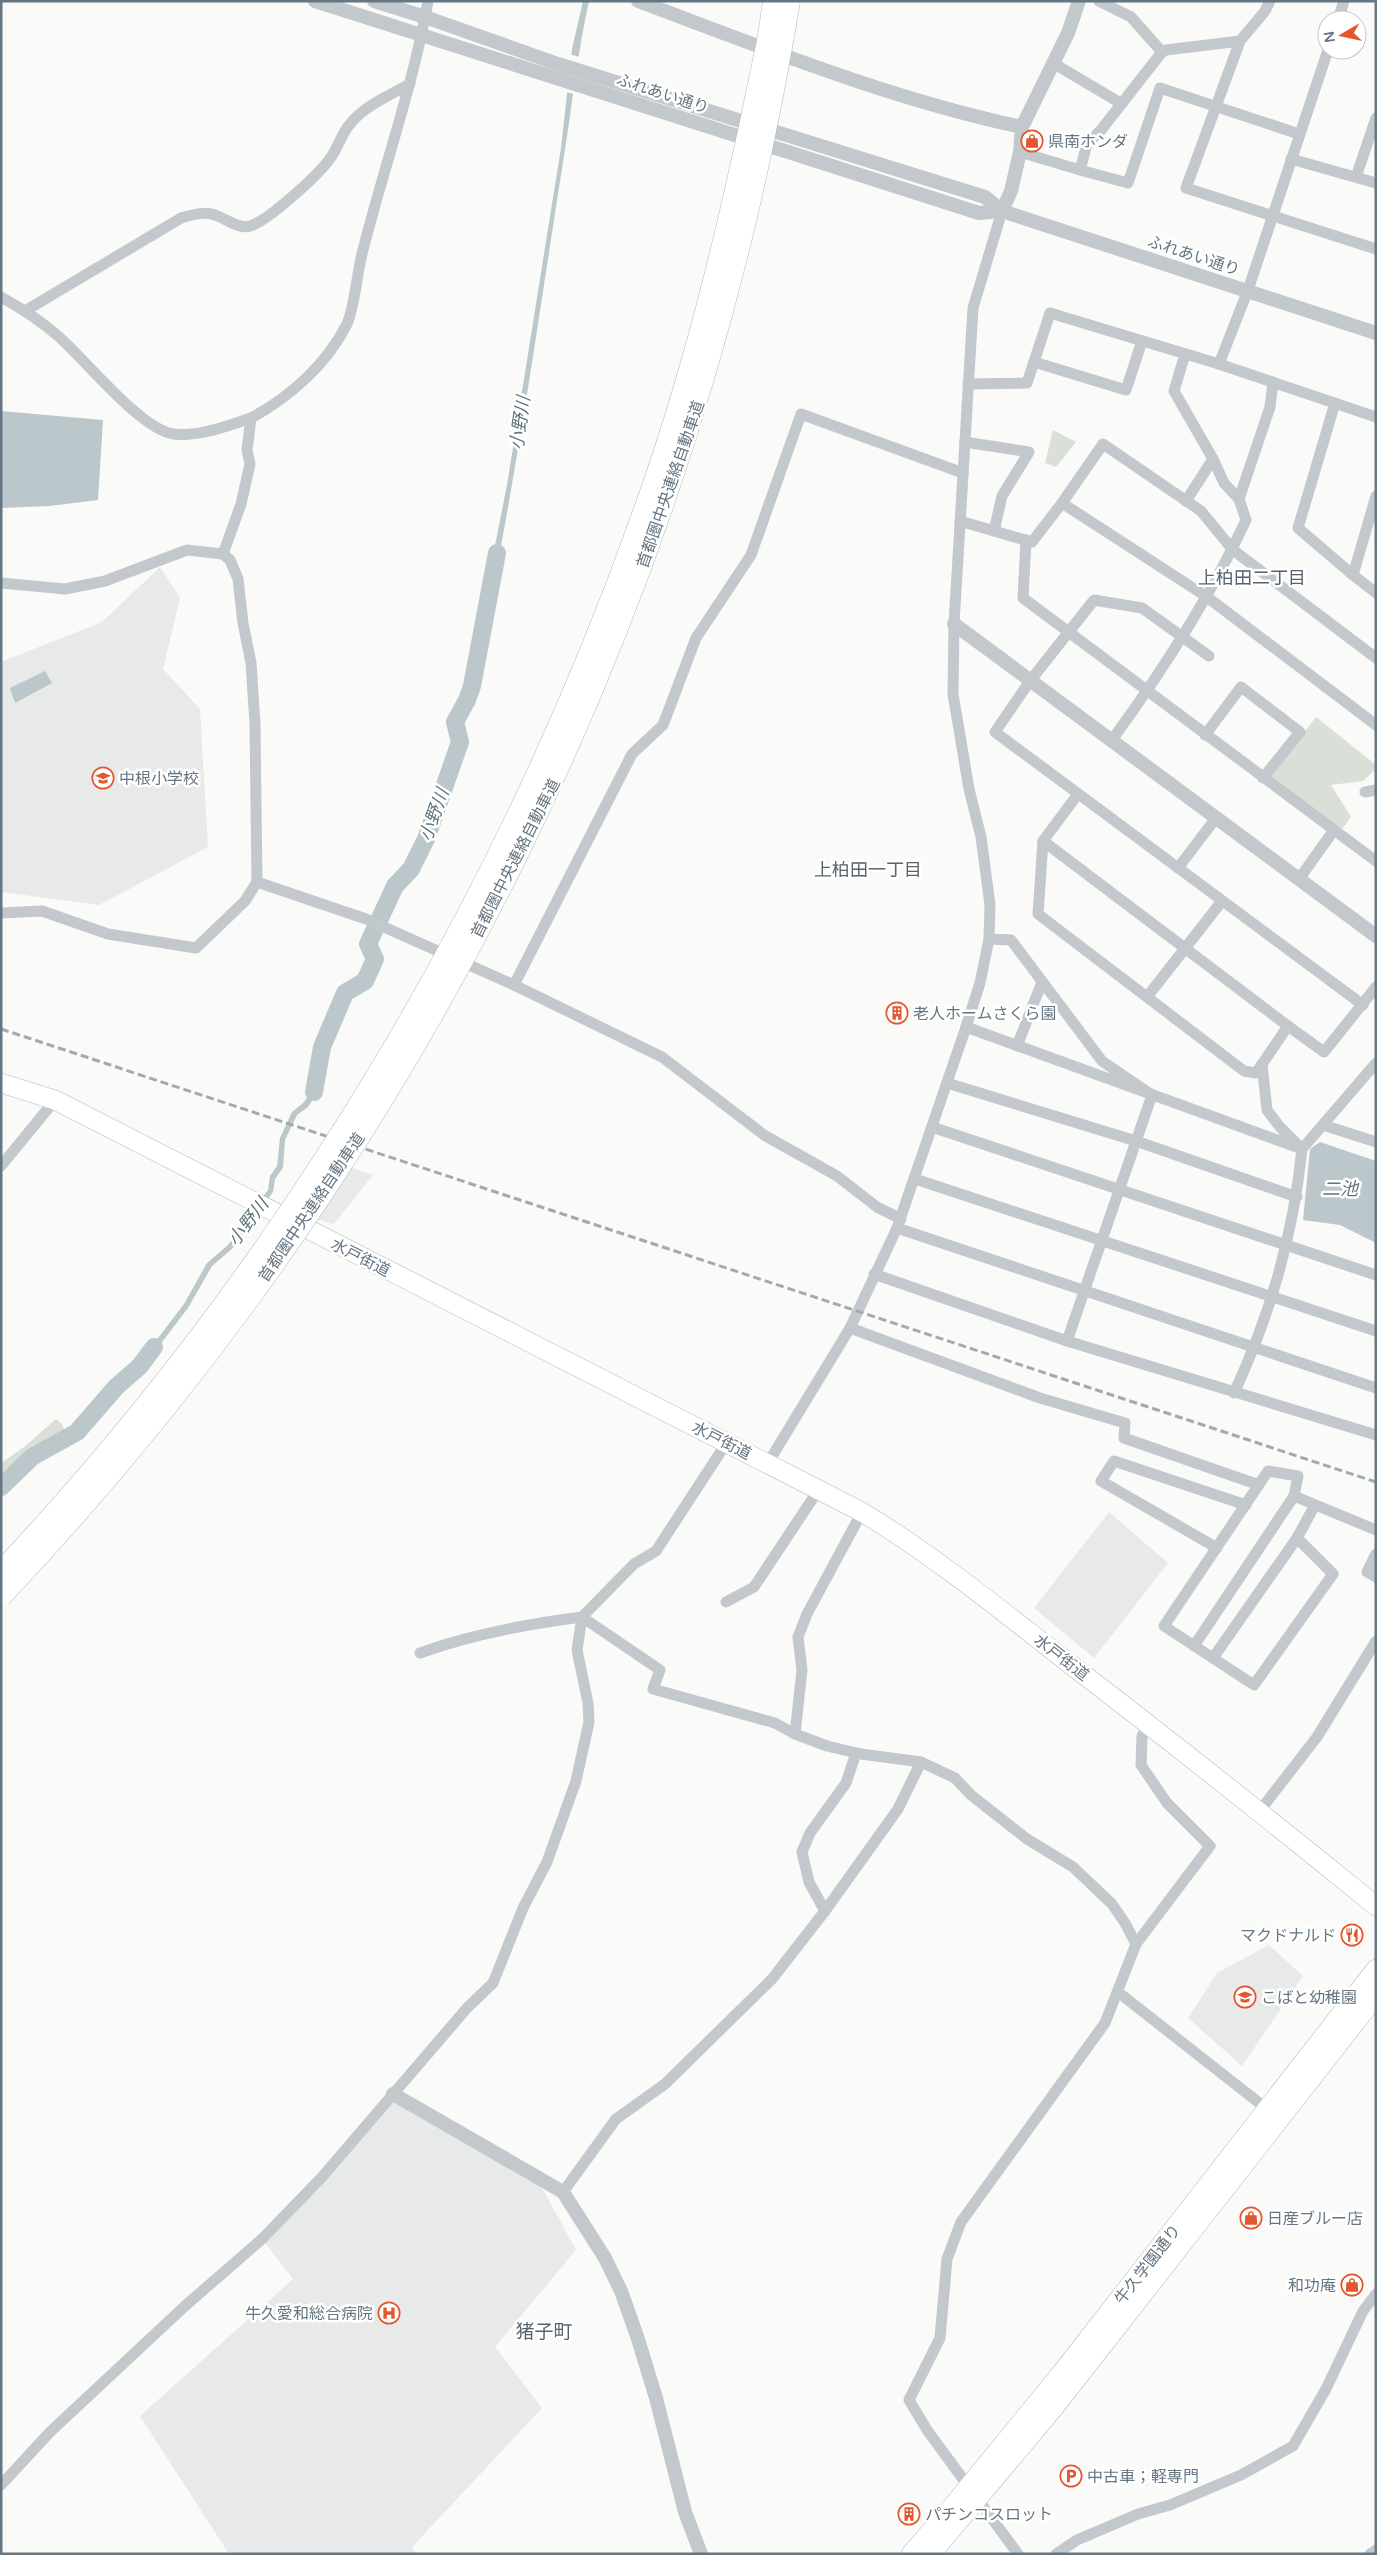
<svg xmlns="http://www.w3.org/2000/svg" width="1377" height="2555" viewBox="0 0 1377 2555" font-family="'Varela Round','Noto Sans JP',sans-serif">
  <rect width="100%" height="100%" fill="#fafaf8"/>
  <!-- built -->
  <g fill="#e8e9e9">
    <polygon points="160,567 180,598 163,669 200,709 208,847 99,905 1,892 1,662 102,622"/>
    <polygon points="352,1168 373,1175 334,1224 315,1219"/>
    <polygon points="1109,1512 1168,1563 1094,1658 1034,1608"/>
    <polygon points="1269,1945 1303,1976 1242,2066 1188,2018 1217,1973"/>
    <polygon points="393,2094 535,2175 576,2250 495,2347 542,2408 412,2547 416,2554 229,2554 140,2416 293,2279 262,2239"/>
  </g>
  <!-- green -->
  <g fill="#dadfd7">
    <polygon points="1053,430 1076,442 1056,467 1045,463"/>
    <polygon points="1316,717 1376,765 1376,769 1363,781 1331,785 1351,817 1339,833 1271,776"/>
    <polygon points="56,1419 62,1424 65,1432 27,1454 1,1479 1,1463 24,1447"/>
  </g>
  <!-- water -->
  <g fill="#bbc7cb">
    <path d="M583,1H589C577,55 572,108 563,162C541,301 522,439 495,577L489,576L507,485L561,148L572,49Z"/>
    <polygon points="1,411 103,420 98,500 49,506 1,508"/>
    <polygon points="45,671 52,683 15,703 10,688"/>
    <polygon points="316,1068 321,1070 316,1095 308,1107 297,1115 285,1140 283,1168 275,1179 273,1192 233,1248 212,1266 188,1308 143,1367 139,1363 184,1304 207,1263 228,1245 268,1190 270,1176 277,1166 280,1138 292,1112 303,1103 311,1093"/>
    <polygon points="1320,1142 1376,1161 1376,1243 1340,1225 1303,1220 1310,1149"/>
  </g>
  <!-- pier -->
  <polygon fill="#fafaf8" points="569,54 580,57 575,94 565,92"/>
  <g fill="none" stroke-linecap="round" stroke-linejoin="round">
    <!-- river -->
    <g stroke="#bbc7cb" stroke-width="18">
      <polyline points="314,1092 322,1047 345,993 365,981 375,959 368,944 395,886 411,869 426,839 460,742 455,722 467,700 472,686 497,553"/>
      <polyline points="1,1487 32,1457 77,1432 116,1387 140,1366 154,1347"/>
    </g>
    <!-- trunk casing -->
    <g stroke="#b4b9bd" stroke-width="20">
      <g id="trunk">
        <path d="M1,1083L55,1100L862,1512C936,1557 1002,1611 1070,1664C1173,1743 1275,1824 1376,1906"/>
        <polyline points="911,2554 951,2508 1063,2371 1376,1969"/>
        <polyline points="931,2554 1053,2409 1376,1996"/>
      </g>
    </g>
    <!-- minor -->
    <g stroke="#c3c8cc" stroke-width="11">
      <polyline points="1099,1 1131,17 1162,52"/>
      <polyline points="1270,1 1265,11 1240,41 1186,188 1376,249"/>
      <polyline points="1338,20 1344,1"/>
      <polyline points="1053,63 1122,104"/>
      <polyline points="1020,152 1080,170 1087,144 1101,130 1162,52 1166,50 1240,41"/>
      <polyline points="1291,159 1376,183"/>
      <polyline points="1080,170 1128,183 1160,88 1299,134"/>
      <polyline points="1356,177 1376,118"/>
      <path d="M1,297C21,308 41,321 58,336C85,359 140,429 173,434C199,437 227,426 251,418"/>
      <path d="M25,311L181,218C192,215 203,211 215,215C225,218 239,230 250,226C268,221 317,176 329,160C338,149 341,134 350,124C364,106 390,95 410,84"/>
      <polyline points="1185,354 1174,391 1213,459 1224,483 1239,499"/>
      <polyline points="1034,362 1126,390 1142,341"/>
      <polyline points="1219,364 1248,290 1328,50"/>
      <polyline points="968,384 1027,383 1050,313 1219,364 1376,417"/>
      <polyline points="1335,403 1298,528 1353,575"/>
      <polyline points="965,442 1029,452 1002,496 994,531"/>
      <polyline points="1376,496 1353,575 1376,593"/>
      <polyline points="1186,501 1213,459"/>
      <polyline points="1062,503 1103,444 1201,511 1233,550 1376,658"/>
      <polyline points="960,521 1032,542 1062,503 1207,597 1376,725"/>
      <polyline points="1026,540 1023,598 1376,861"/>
      <polyline points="1,583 65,589 105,581 187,550 223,554"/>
      <polyline points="1209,656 1142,608 1094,600 1030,681 995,732 1363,1005"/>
      <polyline points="1205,735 1241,687 1300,732 1263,778"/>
      <path d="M1112,740C1163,670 1210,598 1246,520L1239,499L1270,407L1273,382"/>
      <polyline points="1365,792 1376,790"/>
      <polyline points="1078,794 1043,841 1038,914 1244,1071 1256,1073 1288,1026 1324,1052 1376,987"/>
      <polyline points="1043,841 1288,1026"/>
      <polyline points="1178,868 1216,818"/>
      <polyline points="1299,879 1334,830"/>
      <polyline points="257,882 366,919 514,985 662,1057 764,1135 837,1176 877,1207 901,1219"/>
      <path d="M1,913L42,911L108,934L196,948L245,901L257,882L255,724L251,663L243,623L238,579L230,560L223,554L241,504L250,464L247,450L251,418C290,397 327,364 347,324C355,306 357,271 363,250C384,167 413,86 428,1"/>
      <polyline points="989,939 1011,940 1102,1061 1152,1095 1067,1341"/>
      <polyline points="514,985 632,754 663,725 696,638 751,555 801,414 963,473"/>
      <polyline points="1147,997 1222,901"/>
      <polyline points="966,1027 1302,1149 1376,1063"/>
      <polyline points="1017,1046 1042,982"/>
      <polyline points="947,1083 1136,1141 1297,1197"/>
      <polyline points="1323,1125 1376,1142"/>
      <polyline points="932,1127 1376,1275"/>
      <polyline points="1,1166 55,1100"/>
      <polyline points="915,1179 1376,1331"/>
      <polyline points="897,1228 1376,1388"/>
      <polyline points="874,1274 1067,1341 1376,1435"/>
      <polyline points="850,1328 1040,1398 1125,1423 1124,1438 1259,1485"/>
      <path d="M1234,1393C1271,1313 1293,1236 1302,1149L1280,1127L1267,1110L1262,1064"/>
      <polyline points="768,1463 850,1328 897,1228 966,1027 980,983 989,939 990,905 981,837 969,789 953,694 954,624 973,308 1002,211"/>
      <polyline points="1297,1538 1333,1574 1254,1685 1164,1626 1268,1471 1298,1476 1294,1496 1376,1530"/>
      <polyline points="1217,1548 1101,1481 1114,1461 1246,1505"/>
      <polyline points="1376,1554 1367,1572 1376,1577"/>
      <polyline points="726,1602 754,1587 819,1489"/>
      <polyline points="1194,1646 1294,1496"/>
      <path d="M420,1653C472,1634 527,1624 582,1617L660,1670L653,1689L775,1723L795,1734L827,1746L861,1754L921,1762L955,1778L971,1795L1027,1839L1073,1867L1112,1904L1125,1923L1136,1944"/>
      <polyline points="1213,1658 1297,1538 1315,1505"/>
      <polyline points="795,1734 802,1670 798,1637 807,1614 862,1512"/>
      <polyline points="1258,1813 1317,1737 1376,1641"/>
      <polyline points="825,1911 898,1809 921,1762"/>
      <polyline points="1118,1992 1272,2113"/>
      <polyline points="563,2192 616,2119 665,2084 772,1979 825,1911 809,1882 802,1852 810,1833 846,1783 856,1753"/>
      <polyline points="1,2485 50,2432 185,2306 262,2239 322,2177 467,2008 493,1983 523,1908 547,1862 576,1781 589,1722 588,1703 577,1650 582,1617 634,1564 656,1551 727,1442"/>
      <polyline points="1018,2554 927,2430 909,2400 940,2338 947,2259 961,2222 1105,2023 1136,1944 1210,1846 1167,1803 1141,1765 1142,1736 1150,1725"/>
      <polyline points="1056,2554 1077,2540 1138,2514 1170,2505 1241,2475 1293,2446 1326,2389 1363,2311 1376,2294"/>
      <polyline points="1370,2554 1376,2550"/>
    </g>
    <!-- tertiary -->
    <g stroke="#c3c8cc" stroke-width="14">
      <polyline points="315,1 979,213 1002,211 1376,333"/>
      <polyline points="374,1 425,17 558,64 985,197 1002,211"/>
      <path d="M638,1C764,48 890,99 1022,127"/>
      <polyline points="1002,211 1011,191 1020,152 1022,127 1068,33 1079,1"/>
      <polyline points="954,624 1376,936"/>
      <polyline points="393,2094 563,2192 605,2258 621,2291 637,2336 656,2398 685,2512 701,2554"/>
    </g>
    <!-- trunk -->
    <use href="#trunk" stroke="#fff" stroke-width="19"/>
    <!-- rail -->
    <polyline stroke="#a2aab0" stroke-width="3" stroke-dasharray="8 4" stroke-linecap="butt" points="1,1029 1376,1482"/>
    <!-- motorway-bridge casing -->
    <g stroke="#b4b9bd" stroke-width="21" stroke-linecap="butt">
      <g id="motorway-bridge">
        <path d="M1,1571C289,1265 508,897 647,501C701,349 736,193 768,36L773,1"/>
        <path d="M1,1597C420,1155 692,602 790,1"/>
      </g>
    </g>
    <!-- motorway-bridge -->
    <use href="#motorway-bridge" stroke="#fff" stroke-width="20"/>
  </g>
  <!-- icons -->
  <defs>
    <g id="shop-ring" transform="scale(1.125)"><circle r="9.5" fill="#fff" stroke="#e4572e" stroke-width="1.5"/><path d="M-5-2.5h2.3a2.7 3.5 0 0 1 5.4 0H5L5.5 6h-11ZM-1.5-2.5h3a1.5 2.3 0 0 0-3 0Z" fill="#e4572e"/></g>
    <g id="school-ring" transform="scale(1.125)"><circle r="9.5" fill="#fff" stroke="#e4572e" stroke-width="1.5"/><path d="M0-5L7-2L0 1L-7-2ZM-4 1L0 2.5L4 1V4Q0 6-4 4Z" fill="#e4572e"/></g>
    <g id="building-ring" transform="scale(1.125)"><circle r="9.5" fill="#fff" stroke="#e4572e" stroke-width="1.5"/><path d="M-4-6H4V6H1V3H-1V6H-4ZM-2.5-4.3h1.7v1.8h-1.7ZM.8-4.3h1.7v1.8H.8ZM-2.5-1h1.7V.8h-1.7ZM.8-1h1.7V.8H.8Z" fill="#e4572e"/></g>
    <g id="restaurant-ring" transform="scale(1.125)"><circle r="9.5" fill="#fff" stroke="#e4572e" stroke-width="1.5"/><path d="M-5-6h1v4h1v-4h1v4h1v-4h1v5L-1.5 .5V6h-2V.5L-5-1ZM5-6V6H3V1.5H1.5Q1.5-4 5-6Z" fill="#e4572e"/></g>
    <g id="hospital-ring" transform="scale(1.125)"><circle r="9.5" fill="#fff" stroke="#e4572e" stroke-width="1.5"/><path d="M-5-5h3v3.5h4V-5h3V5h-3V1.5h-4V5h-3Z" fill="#e4572e"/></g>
    <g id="parking-ring" transform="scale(1.125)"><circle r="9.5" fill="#fff" stroke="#e4572e" stroke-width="1.5"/><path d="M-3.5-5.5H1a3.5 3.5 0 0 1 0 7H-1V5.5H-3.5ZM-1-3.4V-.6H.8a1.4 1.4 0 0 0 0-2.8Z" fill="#e4572e"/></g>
  </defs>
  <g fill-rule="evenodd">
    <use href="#shop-ring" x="1032" y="141"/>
    <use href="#school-ring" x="103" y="778"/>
    <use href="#building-ring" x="897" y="1013"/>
    <use href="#restaurant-ring" x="1352" y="1935"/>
    <use href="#school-ring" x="1245" y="1997"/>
    <use href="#shop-ring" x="1251" y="2218"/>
    <use href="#shop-ring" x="1352" y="2285"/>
    <use href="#hospital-ring" x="389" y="2313"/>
    <use href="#parking-ring" x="1071" y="2476"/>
    <use href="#building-ring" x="909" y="2514"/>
  </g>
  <g text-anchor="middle" stroke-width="5" stroke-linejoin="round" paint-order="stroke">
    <!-- street labels -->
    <g font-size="16" fill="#657683" stroke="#fff">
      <text transform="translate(663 93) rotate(18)" y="6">ふれあい通り</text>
      <text transform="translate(1194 255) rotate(18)" y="6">ふれあい通り</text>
      <text transform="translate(670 484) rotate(-71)" y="6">首都圏中央連絡自動車道</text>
      <text transform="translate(515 858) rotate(-63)" y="6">首都圏中央連絡自動車道</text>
      <text transform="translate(311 1207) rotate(-56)" y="6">首都圏中央連絡自動車道</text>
      <text transform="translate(361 1257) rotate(27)" y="6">水戸街道</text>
      <text transform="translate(722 1440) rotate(27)" y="6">水戸街道</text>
      <text transform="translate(1062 1657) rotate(38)" y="6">水戸街道</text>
      <text transform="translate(1147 2264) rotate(-52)" y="6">牛久学園通り</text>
    </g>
    <!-- poi labels -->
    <g font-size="16" fill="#657683" stroke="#fff" text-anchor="start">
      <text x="1048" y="147">県南ホンダ</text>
      <text x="119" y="784">中根小学校</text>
      <text x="913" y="1019">老人ホームさくら園</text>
      <text x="1336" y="1941" text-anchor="end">マクドナルド</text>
      <text x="1261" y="2003">こばと幼稚園</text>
      <text x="1267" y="2224">日産ブルー店</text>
      <text x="1336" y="2291" text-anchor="end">和功庵</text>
      <text x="373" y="2319" text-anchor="end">牛久愛和総合病院</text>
      <text x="1087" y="2482">中古車；軽専門</text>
      <text x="925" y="2520">パチンコスロット</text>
    </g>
    <!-- water labels -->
    <g font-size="18" font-style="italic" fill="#60757c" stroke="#fff">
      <text transform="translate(520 423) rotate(-82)" y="6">小野川</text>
      <text transform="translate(434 815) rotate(-70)" y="6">小野川</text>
      <text x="1340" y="1195">二池</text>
      <text transform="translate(248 1222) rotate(-53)" y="6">小野川</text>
    </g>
    <!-- neighbourhood labels -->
    <g font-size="18" fill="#57646e" stroke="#fff">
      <text x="1252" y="584">上柏田二丁目</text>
      <text x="868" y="876">上柏田一丁目</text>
    </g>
    <!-- quarter labels -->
    <g font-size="19" fill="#57646e" stroke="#fff">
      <text x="544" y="2338">猪子町</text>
    </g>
  </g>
  <!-- border -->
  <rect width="1377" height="2555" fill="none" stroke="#657683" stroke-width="5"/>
  <!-- north arrow -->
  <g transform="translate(1342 35) rotate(261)"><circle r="24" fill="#ffffff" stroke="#c1c8cd"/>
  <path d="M0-4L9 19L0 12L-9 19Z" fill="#e4572e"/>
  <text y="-8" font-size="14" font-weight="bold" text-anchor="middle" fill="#657683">N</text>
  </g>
</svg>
